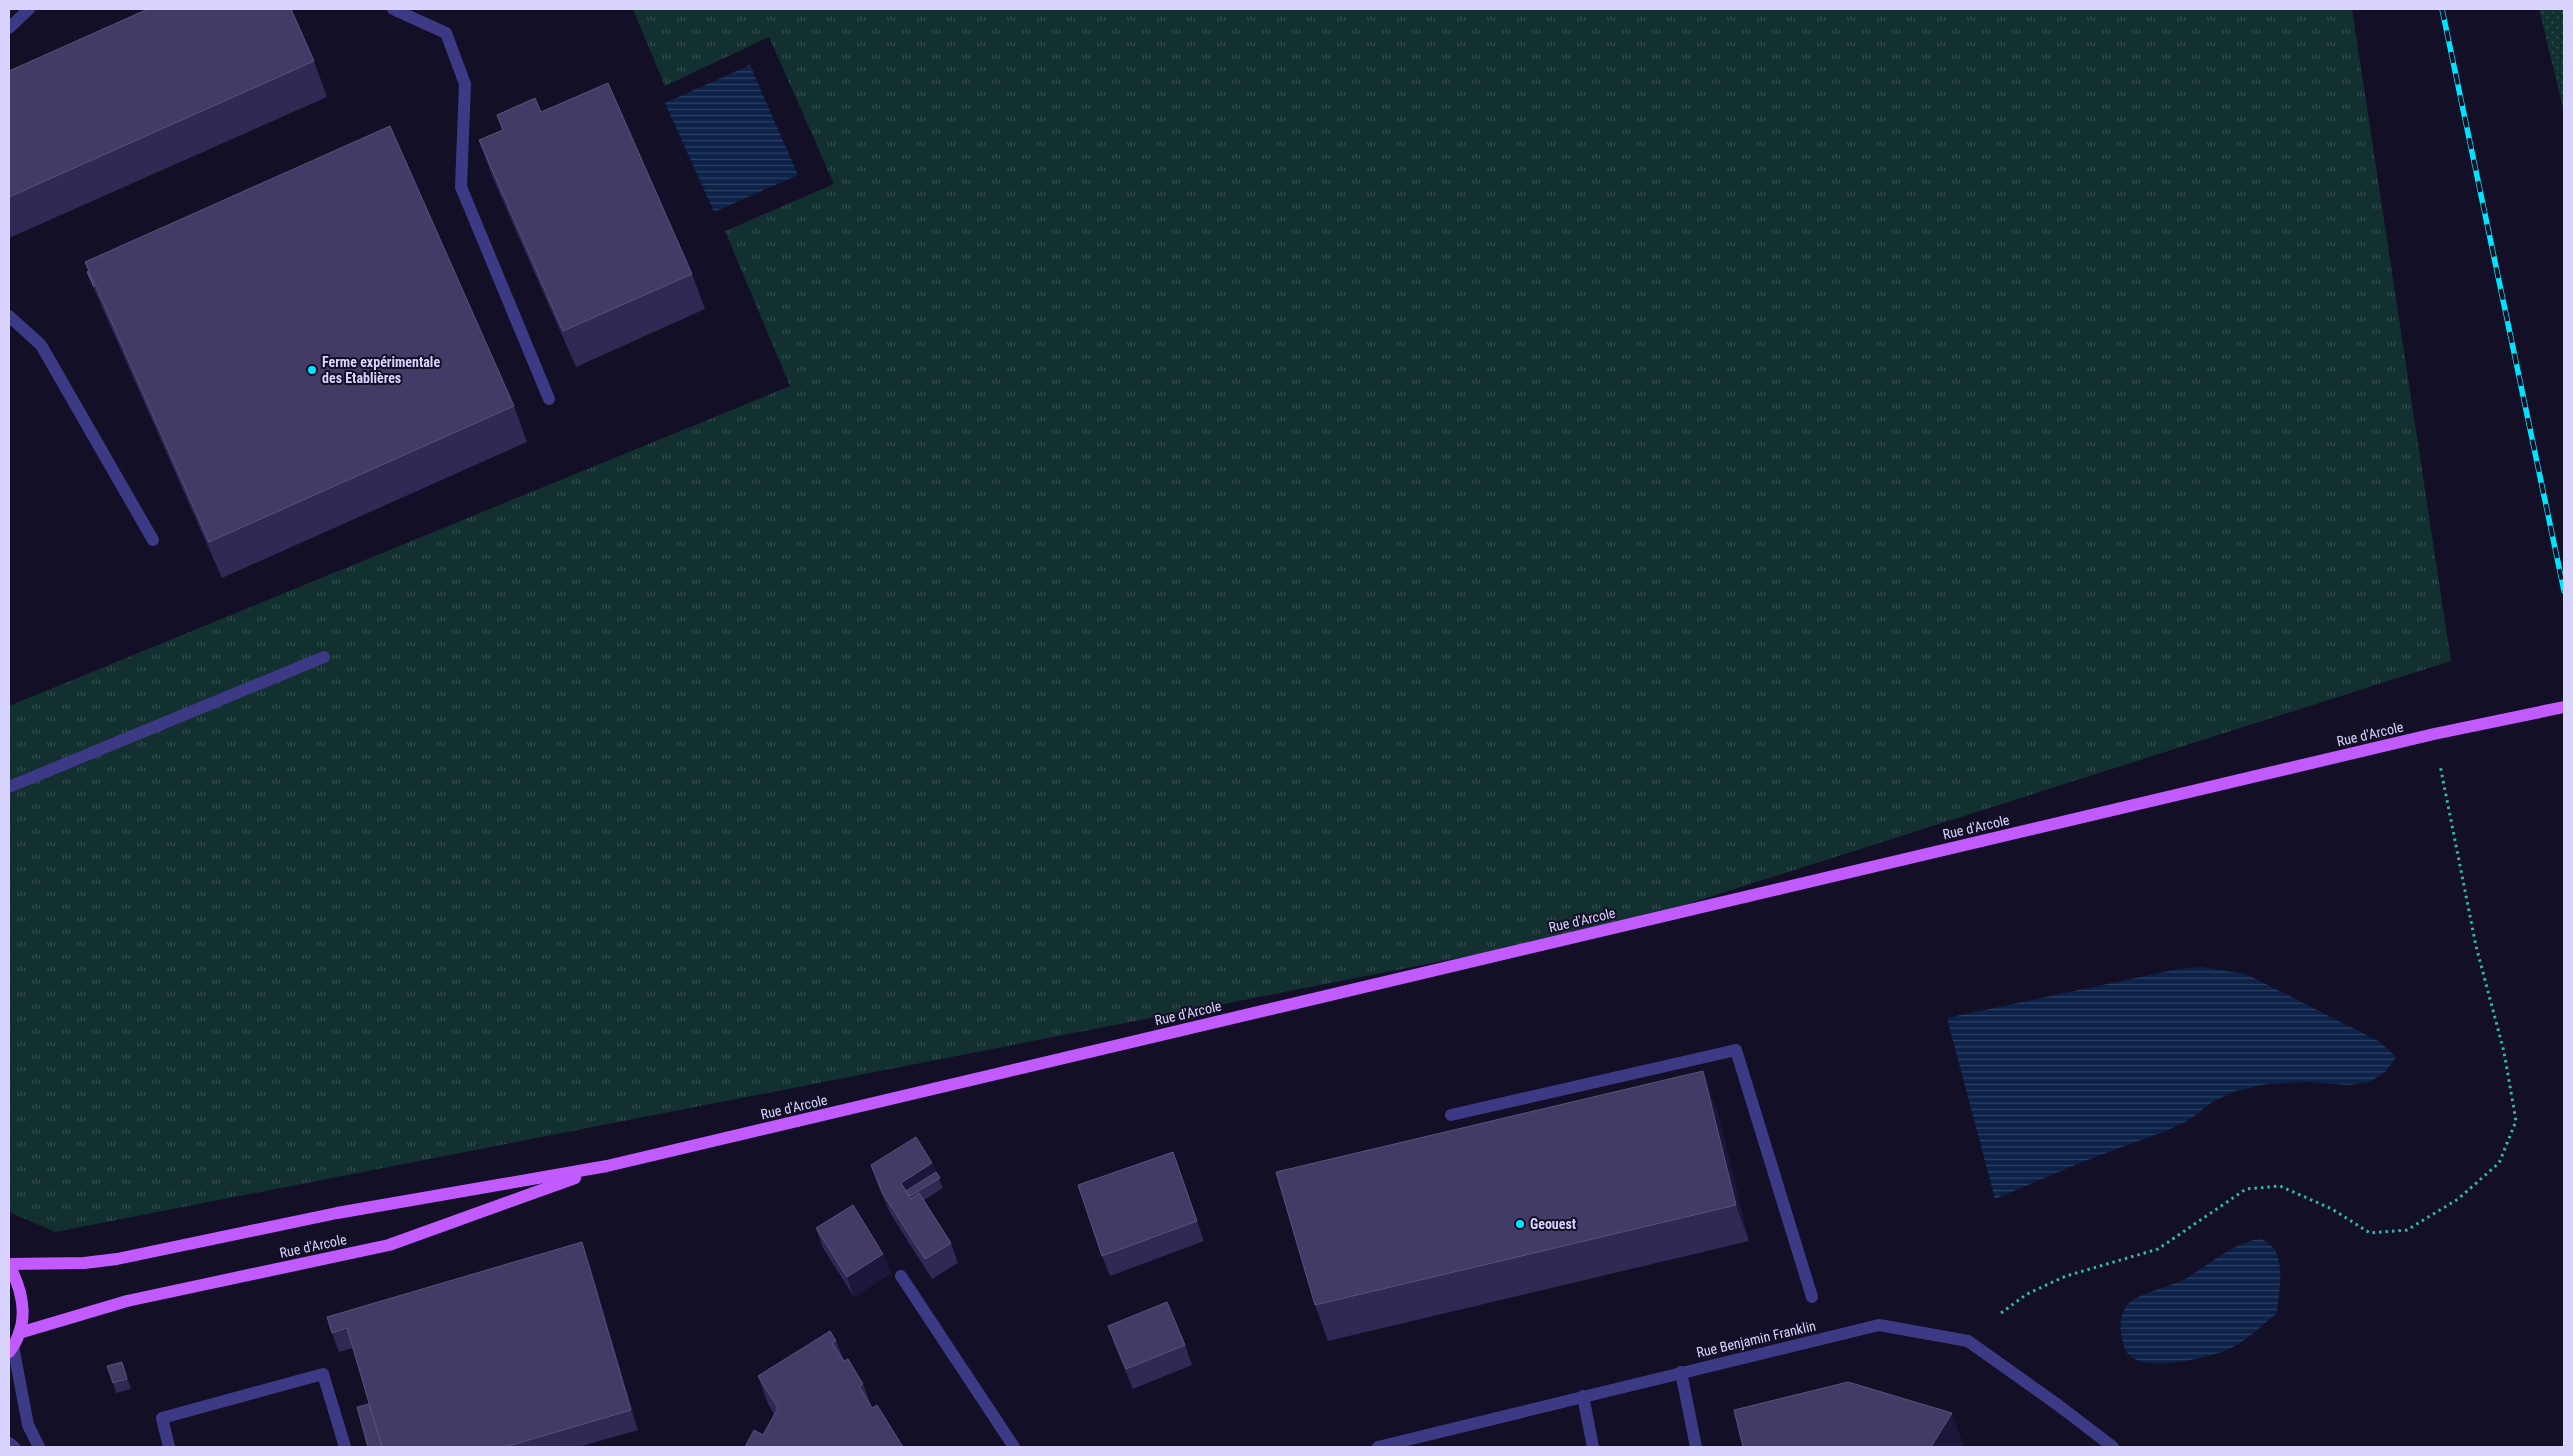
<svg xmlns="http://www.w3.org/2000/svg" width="2573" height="1456" viewBox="0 0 2573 1456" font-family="'Roboto Condensed',sans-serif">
  <defs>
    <pattern id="grass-tufts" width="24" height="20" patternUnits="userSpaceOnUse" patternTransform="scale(1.25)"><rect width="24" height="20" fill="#12302f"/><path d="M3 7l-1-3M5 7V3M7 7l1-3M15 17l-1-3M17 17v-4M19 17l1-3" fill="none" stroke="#344d4e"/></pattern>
    <pattern id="park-dots" width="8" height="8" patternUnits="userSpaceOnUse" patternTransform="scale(1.25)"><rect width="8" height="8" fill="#12302f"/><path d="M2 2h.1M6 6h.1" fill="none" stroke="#344d4e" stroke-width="1.8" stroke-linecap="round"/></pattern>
    <pattern id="water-rules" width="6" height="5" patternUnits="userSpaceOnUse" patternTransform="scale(1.25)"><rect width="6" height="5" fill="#0c2248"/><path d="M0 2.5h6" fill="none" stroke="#2f4163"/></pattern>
  </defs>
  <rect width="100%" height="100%" fill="#130f26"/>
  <!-- grass -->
  <polygon fill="url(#grass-tufts)" points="633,9 2352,9 2451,661 1612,928 55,1232 9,1212 9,706 790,386 725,231 834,184 769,37 665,86"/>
  <!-- park -->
  <polygon fill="url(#park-dots)" points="2539,9 2564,9 2564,112"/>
  <!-- water -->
  <g fill="url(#water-rules)">
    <polygon points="750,65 798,175 714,212 665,103"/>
    <polygon points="2201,967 2246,974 2380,1042 2396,1057 2386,1071 2370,1082 2349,1085 2305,1082 2267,1084 2235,1091 2211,1103 2189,1120 2168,1130 2082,1162 1995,1199 1947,1018 2178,969"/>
    <path d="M2260,1239C2289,1248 2279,1289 2277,1313C2263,1325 2246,1341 2229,1349C2208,1358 2153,1371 2133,1358C2126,1354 2124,1347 2122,1339C2119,1327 2120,1313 2129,1303C2137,1294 2173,1286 2187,1278C2210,1264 2233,1243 2260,1239Z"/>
  </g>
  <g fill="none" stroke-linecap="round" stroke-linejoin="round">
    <!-- path -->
    <polyline stroke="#2fb8b0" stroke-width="3" stroke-dasharray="2.5 4" stroke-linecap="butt" points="2001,1313 2027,1294 2066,1276 2158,1249 2246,1189 2280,1186 2332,1209 2370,1233 2407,1230 2458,1199 2499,1163 2516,1121 2504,1052 2476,946 2440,765"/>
    <!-- minor -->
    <g stroke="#3d3a85" stroke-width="12">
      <polyline points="393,9 446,33 465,84 461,187 549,399"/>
      <polyline points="9,28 29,9"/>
      <polyline points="9,316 41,345 153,540"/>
      <polyline points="9,787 324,657"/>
      <polyline points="1451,1115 1736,1050 1812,1297"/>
      <polyline points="901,1276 1014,1447"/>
      <polyline points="13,1346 28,1425 39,1447"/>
      <polyline points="1681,1372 1696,1447"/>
      <polyline points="1583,1396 1593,1447"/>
      <polyline points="9,1443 14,1447"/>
      <polyline points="169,1447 162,1418 323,1374 345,1447"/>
      <polyline points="1378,1447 1879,1325 1968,1341 2058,1405 2113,1447"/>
    </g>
    <!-- major -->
    <g stroke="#c25bff" stroke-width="12">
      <polyline points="9,1264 84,1263 117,1259 337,1213 607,1166 2434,734 2564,707"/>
      <path d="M9,1265C24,1293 30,1325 9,1352"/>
      <polyline points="19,1333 127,1301 389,1245 575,1178"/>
    </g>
    <!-- rail casing -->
    <g stroke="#00e5ff" stroke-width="5.5">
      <polyline id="rail" points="2442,9 2564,591"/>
    </g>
    <!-- rail -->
    <use href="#rail" stroke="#130f26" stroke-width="4" stroke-dasharray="11" stroke-linecap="butt"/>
  </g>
  <!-- wall -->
  <g fill="#312854">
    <polygon points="314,61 327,97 9,238 9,71"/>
    <polygon points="541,112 692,274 705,309 576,367 492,176 479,140 502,130 497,115"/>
    <polygon points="85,262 514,406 527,442 222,578 91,282 87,272 88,271"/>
    <polygon points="1716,1107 1749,1241 1328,1341 1315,1305"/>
    <polygon points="1173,1152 1204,1241 1110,1276 1102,1256"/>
    <polygon points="932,1163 943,1188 924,1200 951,1243 958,1263 932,1279 890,1213 878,1185 871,1165"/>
    <polygon points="816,1228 883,1254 891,1273 854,1297 823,1248"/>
    <polygon points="589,1262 638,1430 578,1447 368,1447 369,1404 353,1348 339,1352 332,1333"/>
    <polygon points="1108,1326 1185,1345 1192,1365 1133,1389 1115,1346"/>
    <polygon points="836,1341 844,1361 863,1384 872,1408 903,1447 763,1435 774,1414 768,1404 758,1376"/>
    <polygon points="122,1362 131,1389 116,1393 113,1383"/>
  </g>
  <!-- shaded-wall -->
  <g fill="#1d163a">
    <polygon points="1703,1071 1716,1107 1749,1241 1736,1205"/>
    <polygon points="932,1163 938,1179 908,1197 901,1183"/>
    <polygon points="582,1242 589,1262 638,1430 631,1410"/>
    <polygon points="883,1254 891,1273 854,1297 847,1277"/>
    <polygon points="1952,1413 1964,1447 1931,1447"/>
  </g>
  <!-- building -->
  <g fill="#433a66" stroke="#5a527e">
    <polygon points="148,9 291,9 314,61 9,197 9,71"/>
    <polygon points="608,83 692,274 563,331 479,140 503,130 497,115 535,98 541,112"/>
    <polygon points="390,126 514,406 209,542 85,262"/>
    <polygon points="88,271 94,287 87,272"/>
    <polygon points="1703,1071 1736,1205 1315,1305 1276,1172"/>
    <polygon points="916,1137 932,1163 901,1183 911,1199 919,1193 951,1243 925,1259 883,1194 871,1165"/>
    <polygon points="1173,1152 1197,1221 1102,1256 1078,1185"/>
    <polygon points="936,1172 940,1178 910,1196 906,1191"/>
    <polygon points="853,1205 883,1254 847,1277 816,1228"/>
    <polygon points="582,1242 631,1410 505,1447 382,1447 347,1328 332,1333 327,1317"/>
    <polygon points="1167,1302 1185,1345 1126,1369 1108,1326"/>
    <polygon points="830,1331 836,1341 832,1343 844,1361 848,1359 863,1384 859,1386 872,1408 877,1405 903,1447 745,1447 754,1430 763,1435 778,1408 758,1376"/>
    <polygon points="122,1362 127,1379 113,1383 107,1366"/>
    <polygon points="1848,1382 1952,1413 1931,1447 1743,1447 1734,1410"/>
    <polygon points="369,1404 382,1447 368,1447 357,1407"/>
  </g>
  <!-- markers -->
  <g fill="#00e5ff" stroke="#130f26" stroke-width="2">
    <circle cx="312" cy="370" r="5"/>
    <circle cx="1520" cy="1224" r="5"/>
  </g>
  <g text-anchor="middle" stroke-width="4" stroke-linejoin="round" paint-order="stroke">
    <!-- poi labels -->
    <g font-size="14" font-weight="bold" fill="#d9d4ff" stroke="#130f26" text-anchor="start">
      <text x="322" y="367">Ferme expérimentale<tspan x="322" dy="16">des Etablières</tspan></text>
      <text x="1530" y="1229">Geouest</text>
    </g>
    <!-- street labels -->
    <g font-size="14" fill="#d9d4ff" stroke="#130f26">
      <text transform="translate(2370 734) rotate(-13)" y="5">Rue d'Arcole</text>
      <text transform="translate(1976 827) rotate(-13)" y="5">Rue d'Arcole</text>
      <text transform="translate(1582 920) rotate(-13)" y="5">Rue d'Arcole</text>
      <text transform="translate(1188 1013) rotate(-13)" y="5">Rue d'Arcole</text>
      <text transform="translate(794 1107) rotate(-13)" y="5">Rue d'Arcole</text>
      <text transform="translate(313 1246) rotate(-12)" y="5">Rue d'Arcole</text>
      <text transform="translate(1756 1339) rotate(-13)" y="5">Rue Benjamin Franklin</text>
    </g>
  </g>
  <!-- border -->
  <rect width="2573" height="1456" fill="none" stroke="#d9d4ff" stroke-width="20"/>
</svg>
